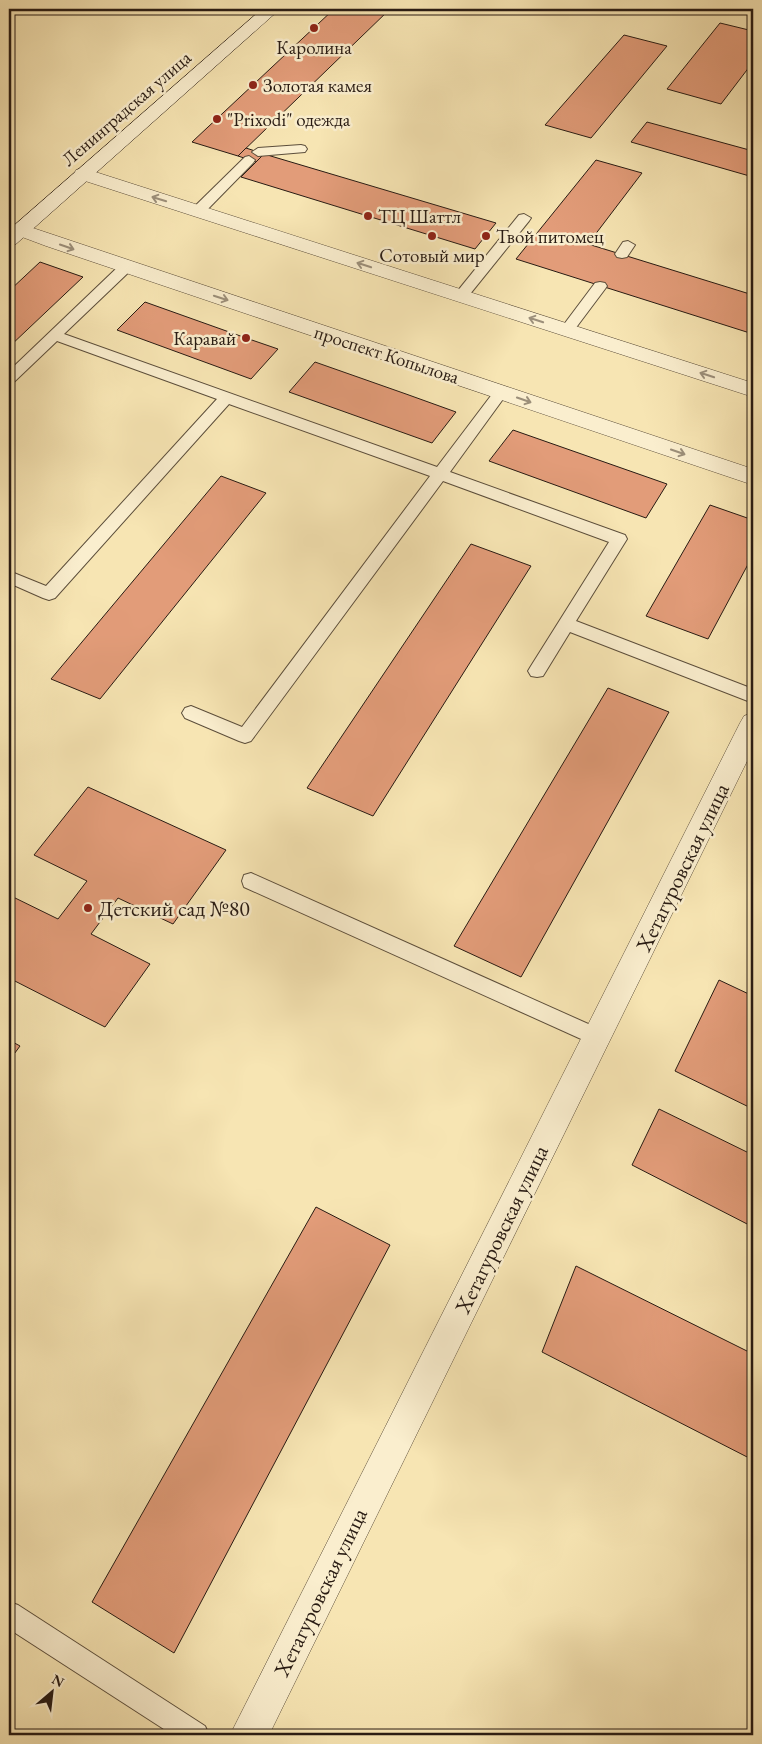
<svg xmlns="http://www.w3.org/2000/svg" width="762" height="1744" viewBox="0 0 762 1744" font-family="'EB Garamond',serif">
  <rect width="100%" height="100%" fill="#f7e5b3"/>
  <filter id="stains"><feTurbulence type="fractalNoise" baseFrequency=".004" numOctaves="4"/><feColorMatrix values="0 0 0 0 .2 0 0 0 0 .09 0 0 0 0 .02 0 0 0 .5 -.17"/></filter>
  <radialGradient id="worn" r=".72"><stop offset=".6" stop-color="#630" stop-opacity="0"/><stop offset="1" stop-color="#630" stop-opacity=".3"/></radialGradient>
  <!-- building -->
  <g fill="#e29c79" stroke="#281b13">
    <polygon points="334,9 390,9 238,156 192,142"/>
    <polygon points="720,23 753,31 753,62 721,104 667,89"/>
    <polygon points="624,35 667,46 591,138 545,125"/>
    <polygon points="647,122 753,151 753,177 631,142"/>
    <polygon points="246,148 264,154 256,162 238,156"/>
    <polygon points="264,154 496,223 475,249 241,177"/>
    <polygon points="596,160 642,173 588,244 753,295 753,334 516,259"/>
    <polygon points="40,262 83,277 9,347 9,291"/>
    <polygon points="145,302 246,338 278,349 251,379 117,330"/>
    <polygon points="315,362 406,394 456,412 432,443 289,392"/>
    <polygon points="513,430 667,484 646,518 489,461"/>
    <polygon points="221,476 266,493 100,699 51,679"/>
    <polygon points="710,505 753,520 753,555 708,639 646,616"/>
    <polygon points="471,544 531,566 373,816 307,788"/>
    <polygon points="608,688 669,712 521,977 454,946"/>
    <polygon points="88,787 226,850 173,924 118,898 91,934 150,964 105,1027 9,978 9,895 58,919 87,881 34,855"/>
    <polygon points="719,980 753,996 753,1109 675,1071"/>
    <polygon points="9,1040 20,1046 9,1061"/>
    <polygon points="659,1109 753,1155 753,1227 632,1165"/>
    <polygon points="316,1207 390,1245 174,1653 92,1602"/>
    <polygon points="576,1266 753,1354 753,1460 542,1352"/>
  </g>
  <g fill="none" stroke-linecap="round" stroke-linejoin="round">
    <!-- service casing -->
    <g stroke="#5c4e3b" stroke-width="2">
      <g id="service">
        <polygon points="301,145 305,146 307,149 305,152 258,156 252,152 258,148"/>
        <polygon points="249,156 255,160 253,163 203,214 193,214 191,211 193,208 245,157"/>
        <polygon points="524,214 531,218 529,221 466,299 456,299 454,296 456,293 519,215"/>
        <polygon points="628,241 635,245 627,257 622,258 617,257 615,254 623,242"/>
        <polygon points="126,263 131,264 133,267 131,270 64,334 437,467 496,389 506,389 508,392 506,395 450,472 625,535 627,539 576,621 753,689 753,703 570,632 543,676 537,677 531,676 528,671 531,666 609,542 443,481 251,741 245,743 239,741 185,718 182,713 185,708 191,706 242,727 430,476 229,404 55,598 49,600 43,598 9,583 9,571 46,586 217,399 57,341 14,382 9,384 9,371 121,264"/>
        <polygon points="600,282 605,283 607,286 605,289 572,333 562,333 560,330 562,327 595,283"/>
        <polygon points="251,873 604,1031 607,1037 604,1043 597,1046 590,1043 244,887 242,881 244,875"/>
        <polygon points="9,1602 18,1605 205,1726 209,1735 173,1735 9,1629"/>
      </g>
    </g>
    <!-- minor casing -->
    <g stroke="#5c4e3b" stroke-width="1">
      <polygon id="minor" points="753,713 753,749 269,1735 230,1735 740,723 744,716"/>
    </g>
    <!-- tertiary casing -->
    <g stroke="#5c4e3b" stroke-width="1">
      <g id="tertiary">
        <polygon points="83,168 753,383 753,397 76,178 74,174 76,170"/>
        <polygon points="21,224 753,469 753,485 46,246 14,234 11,230 14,226"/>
      </g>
    </g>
    <!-- secondary casing -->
    <g stroke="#281b13" stroke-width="1">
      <polygon id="secondary" points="262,9 280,9 16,244 9,246 9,230"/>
    </g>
    <!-- service -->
    <use href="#service" fill="#faeece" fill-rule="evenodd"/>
    <!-- minor -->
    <use href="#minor" fill="#faeece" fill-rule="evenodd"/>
    <!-- tertiary -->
    <use href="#tertiary" fill="#faeece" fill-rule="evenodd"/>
    <!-- secondary -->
    <use href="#secondary" fill="#faeece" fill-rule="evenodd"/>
  </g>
  <!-- one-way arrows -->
  <defs><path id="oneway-shaft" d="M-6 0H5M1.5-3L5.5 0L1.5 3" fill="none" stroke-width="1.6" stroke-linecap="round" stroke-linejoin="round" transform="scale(1.25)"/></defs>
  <g stroke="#9c8f7a">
    <use href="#oneway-shaft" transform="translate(159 199) rotate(-163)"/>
    <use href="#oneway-shaft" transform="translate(67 247) rotate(19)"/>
    <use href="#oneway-shaft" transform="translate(364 265) rotate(-162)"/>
    <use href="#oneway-shaft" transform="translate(221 298) rotate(18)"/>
    <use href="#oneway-shaft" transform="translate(536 320) rotate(-162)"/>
    <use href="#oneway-shaft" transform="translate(707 375) rotate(-162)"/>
    <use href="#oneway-shaft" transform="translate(524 400) rotate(19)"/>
    <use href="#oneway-shaft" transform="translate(678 452) rotate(19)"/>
  </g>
  <!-- markers -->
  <g fill="#8f2418" stroke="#faeece" stroke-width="2">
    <circle cx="314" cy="28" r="5"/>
    <circle cx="253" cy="85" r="5"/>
    <circle cx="217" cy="119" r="5"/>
    <circle cx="368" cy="216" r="5"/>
    <circle cx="432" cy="236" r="5"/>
    <circle cx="486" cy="236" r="5"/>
    <circle cx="246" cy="338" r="5"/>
    <circle cx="88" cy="908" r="5"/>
  </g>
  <g text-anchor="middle" stroke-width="5" stroke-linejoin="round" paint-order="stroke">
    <!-- far-poi labels -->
    <g font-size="19" fill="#281b13" stroke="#faeece" text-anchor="start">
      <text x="314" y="54" text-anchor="middle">Каролина</text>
      <text x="263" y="92">Золотая камея</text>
      <text x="227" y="126">"Prixodi" одежда</text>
      <text x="378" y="223">ТЦ Шаттл</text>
      <text x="496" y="243">Твой питомец</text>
      <text x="432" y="262" text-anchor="middle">Сотовый мир</text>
      <text x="236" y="345" text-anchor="end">Каравай</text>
    </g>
    <!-- far-street labels -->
    <g font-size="19" fill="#281b13" stroke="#faeece">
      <text transform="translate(126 108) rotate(-41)" y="7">Ленинградская улица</text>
      <text transform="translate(387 354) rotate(18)" y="7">проспект Копылова</text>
    </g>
    <!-- street labels -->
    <g font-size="22" fill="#281b13" stroke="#faeece">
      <text transform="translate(682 867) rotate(-64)" y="8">Хетагуровская улица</text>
      <text transform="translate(501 1229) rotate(-64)" y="8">Хетагуровская улица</text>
      <text transform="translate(320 1592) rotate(-64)" y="8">Хетагуровская улица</text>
    </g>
    <!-- poi labels -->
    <g font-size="22" fill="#281b13" stroke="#faeece" text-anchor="start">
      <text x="98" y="916">Детский сад №80</text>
    </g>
  </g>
  <!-- margin -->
  <rect width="762" height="1744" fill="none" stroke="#f7e5b3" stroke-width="30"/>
  <rect x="10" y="10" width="742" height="1724" fill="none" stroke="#281b13" stroke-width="2.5"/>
  <rect x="15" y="15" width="732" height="1714" fill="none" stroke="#281b13"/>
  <!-- north arrow -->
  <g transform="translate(52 1692) rotate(28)" stroke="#faeece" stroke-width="4" paint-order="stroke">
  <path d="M0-4L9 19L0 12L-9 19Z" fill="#281b13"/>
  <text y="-8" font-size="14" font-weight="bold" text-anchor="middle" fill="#281b13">N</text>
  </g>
  <rect width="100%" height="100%" filter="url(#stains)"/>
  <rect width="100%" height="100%" fill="url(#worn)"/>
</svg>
